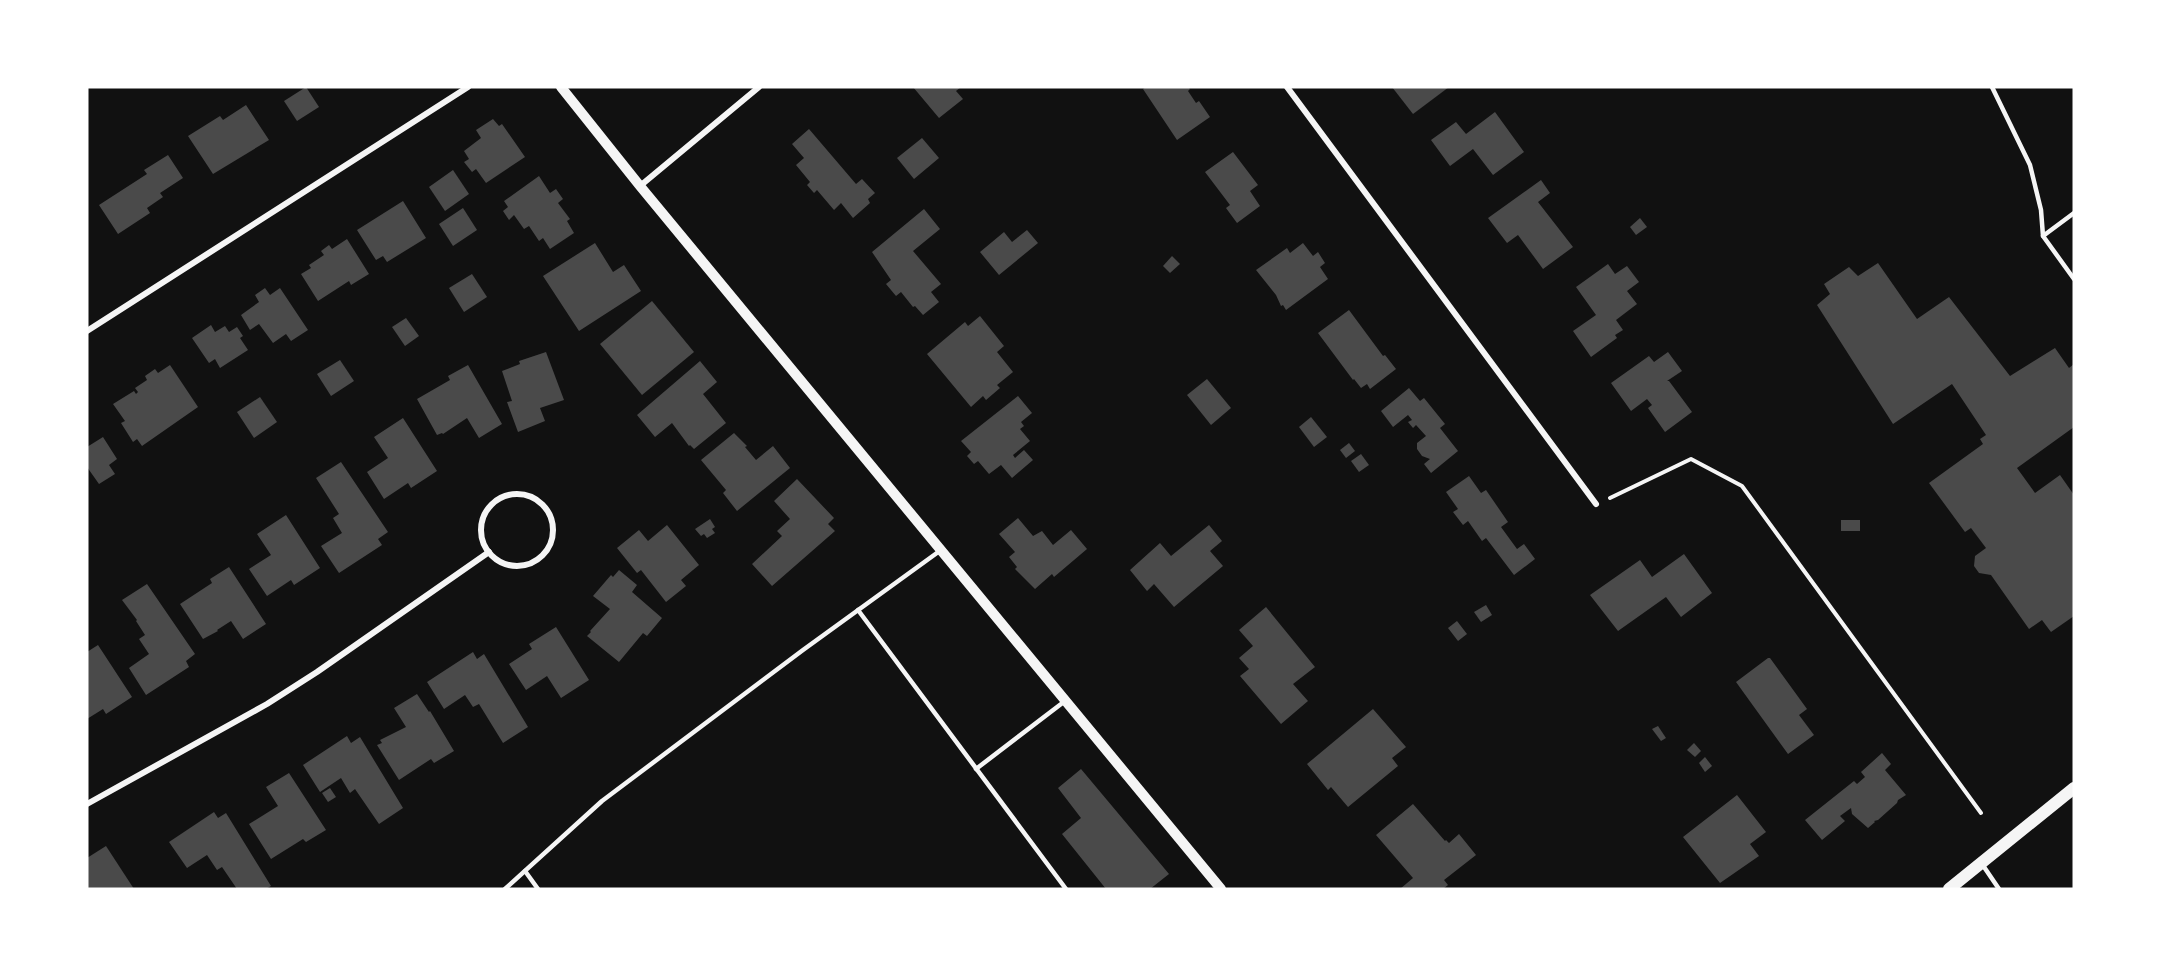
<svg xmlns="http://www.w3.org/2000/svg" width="2161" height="976" viewBox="0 0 2161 976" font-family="'Archivo Narrow',sans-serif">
  <rect width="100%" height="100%" fill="#111"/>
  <!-- building -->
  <g fill="#4a4a4a">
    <polygon points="306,87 319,107 297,121 284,101"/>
    <polygon points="913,87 961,87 956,91 963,99 939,118"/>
    <polygon points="1146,87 1188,87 1190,89 1188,91 1196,103 1199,101 1210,117 1177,140 1143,89"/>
    <polygon points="1392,87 1449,87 1413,114"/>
    <polygon points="246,105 269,140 213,174 188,136 220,116 223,120"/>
    <polygon points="1495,112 1524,152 1493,175 1473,149 1450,166 1431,140 1456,122 1466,134"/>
    <polygon points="493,119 499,126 502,124 525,157 486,183 476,169 472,172 464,162 469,159 464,151 481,138 476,130"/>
    <polygon points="809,129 856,184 862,179 875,193 868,199 870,203 853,218 841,203 834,210 817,190 814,193 807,185 810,182 796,165 804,158 792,144"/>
    <polygon points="922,138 939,158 914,179 897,158"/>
    <polygon points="1233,152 1258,185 1250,191 1260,206 1237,223 1226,208 1230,205 1205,172"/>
    <polygon points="168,155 183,178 160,193 163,197 147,208 150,213 118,234 99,205 147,174 144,170"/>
    <polygon points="453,170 469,194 445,211 429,187"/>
    <polygon points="539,176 550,193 556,189 563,199 558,203 570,219 567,221 574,233 550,249 543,238 539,241 529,226 524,229 514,215 509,220 503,211 508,207 504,201"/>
    <polygon points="1541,180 1550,193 1538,202 1573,247 1543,269 1518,235 1507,243 1488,218"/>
    <polygon points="403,201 426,238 387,262 383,256 376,260 357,230"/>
    <polygon points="463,208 477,230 453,246 439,224"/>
    <polygon points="924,209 940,229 913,251 941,284 931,292 939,302 923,315 915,306 913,307 901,292 896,296 886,284 891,280 872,252"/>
    <polygon points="1640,218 1647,227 1636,235 1630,227"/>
    <polygon points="1027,230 1038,243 999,275 980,252 1004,232 1012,242"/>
    <polygon points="347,239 369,274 351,285 349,281 318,301 301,274 311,268 309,265 324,255 321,251 329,245 332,249"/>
    <polygon points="595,243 613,272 624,265 641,291 579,331 543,276"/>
    <polygon points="1303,243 1313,256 1318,252 1325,263 1320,267 1328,279 1286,310 1283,305 1281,306 1276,295 1256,270 1287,248 1290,253"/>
    <polygon points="1172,256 1180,264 1170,273 1163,266"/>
    <polygon points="1878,263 1917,319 1949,297 2010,376 2055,348 2069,368 2074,364 2074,427 2017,468 2035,493 2060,475 2074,495 2074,616 2051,632 2042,620 2029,629 1991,575 1979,573 1974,566 1975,556 1986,548 1971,528 1965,532 1929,483 1983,444 1980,439 1986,435 1952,384 1893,424 1817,305 1830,294 1824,284 1849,267 1858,276"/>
    <polygon points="1608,264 1615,274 1627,266 1639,282 1627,291 1637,304 1616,320 1623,330 1615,335 1617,338 1591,357 1573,331 1596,315 1576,287"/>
    <polygon points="472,274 487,297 464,312 449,288"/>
    <polygon points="265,288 270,295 280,288 308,330 291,341 286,334 273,343 259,324 250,330 241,315 259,302 255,295"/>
    <polygon points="652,301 694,352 642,395 600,344"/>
    <polygon points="1349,310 1383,356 1385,355 1396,369 1370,389 1367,384 1361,388 1354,379 1353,380 1318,333"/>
    <polygon points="980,316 1004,346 997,352 1013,372 997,385 1000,388 986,400 983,396 971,407 927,354 965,322 968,326"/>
    <polygon points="406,318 419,336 405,346 392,327"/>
    <polygon points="211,325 215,332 225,326 229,332 237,327 243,336 240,338 248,350 220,368 215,359 209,363 192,338"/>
    <polygon points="546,352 564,400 540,408 545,421 518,432 507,402 512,401 502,371 520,364 519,361"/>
    <polygon points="1668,352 1682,371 1667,381 1669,381 1692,412 1665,432 1648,408 1652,405 1647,399 1631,411 1611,383 1649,356 1654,362"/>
    <polygon points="340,360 354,381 331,396 317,374"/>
    <polygon points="700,361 717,382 703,394 726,423 694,449 690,445 689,446 672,423 655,437 637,415"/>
    <polygon points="170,365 198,407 142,446 137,439 133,442 121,423 125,421 113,404 134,391 136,394 138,392 135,388 147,380 145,376 155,369 158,373"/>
    <polygon points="468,365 502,424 479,438 467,418 443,434 442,433 437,435 417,399 450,380 448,376"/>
    <polygon points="1207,379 1231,408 1211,425 1187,395"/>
    <polygon points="1409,388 1420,401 1424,398 1445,424 1440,428 1458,451 1431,473 1424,464 1430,459 1422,456 1417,449 1417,443 1426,436 1416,425 1413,428 1408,422 1412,420 1408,415 1393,427 1381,411"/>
    <polygon points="1018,396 1032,413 1021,422 1024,426 1020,429 1030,441 1013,455 1015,458 1024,450 1033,460 1012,478 1001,465 989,474 978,461 974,464 967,456 971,452 961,441"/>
    <polygon points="260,397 277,422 254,438 237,412"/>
    <polygon points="1311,417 1327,437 1314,447 1299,427"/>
    <polygon points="403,418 437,471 411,488 408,483 384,499 367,472 388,458 374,437"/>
    <polygon points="734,433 747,446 745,447 756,460 773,446 790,468 737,511 723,493 726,490 701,460"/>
    <polygon points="103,437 117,459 109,465 115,474 99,484 87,467 87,447"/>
    <polygon points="1349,443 1355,451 1346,458 1340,450"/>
    <polygon points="1361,454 1369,465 1359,472 1351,461"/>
    <polygon points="341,462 388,532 378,539 382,545 339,573 321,546 342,533 333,518 339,514 316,478"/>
    <polygon points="1469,476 1481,493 1486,490 1508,522 1501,527 1517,549 1524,544 1535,559 1514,575 1486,538 1482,541 1468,521 1463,525 1453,512 1458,509 1446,492"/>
    <polygon points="797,479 834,518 828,524 835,531 772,586 752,564 782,536 777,531 790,519 774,501"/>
    <polygon points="286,515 320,568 294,585 291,580 267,596 249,569 271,555 257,534"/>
    <polygon points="1018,518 1033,536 1042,531 1053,545 1071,530 1087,549 1054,577 1052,574 1035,589 1015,569 1017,567 1009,557 1015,552 999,534"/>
    <polygon points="710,519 715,527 712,529 715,533 707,538 704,534 701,536 695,529"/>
    <rect x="1841" y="520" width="19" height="11"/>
    <polygon points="667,525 699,565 681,580 686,586 666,602 641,570 637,573 617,548 639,530 648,541"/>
    <polygon points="1209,525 1222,541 1210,551 1223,566 1174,607 1154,584 1147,591 1130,570 1160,543 1171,556"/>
    <polygon points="1684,554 1712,593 1681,617 1666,597 1618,631 1590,595 1640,560 1652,577"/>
    <polygon points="229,567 266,624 243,639 231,621 217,630 218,631 203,639 180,604 212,583 210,579"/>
    <polygon points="619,570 637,585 632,592 662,618 647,636 643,633 619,662 587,636 591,632 590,631 610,609 593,596 611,575 613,577"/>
    <polygon points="147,584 195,654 186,661 189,667 146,695 129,668 149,654 139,639 145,635 136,621 137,620 122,600"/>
    <polygon points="1486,605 1492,615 1481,622 1474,612"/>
    <polygon points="1266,607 1315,667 1293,684 1308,701 1281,724 1240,676 1249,669 1239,658 1253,646 1239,630"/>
    <polygon points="1457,621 1467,634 1458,641 1448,628"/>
    <polygon points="556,627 589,680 561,698 547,676 526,690 509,664 532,649 529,644"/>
    <polygon points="98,645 132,697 106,714 103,709 87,719 87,652"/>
    <polygon points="473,652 477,659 484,654 528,727 503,743 479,704 473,707 465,695 444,709 427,682"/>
    <polygon points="1768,658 1770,658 1807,709 1799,715 1814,735 1788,754 1736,682"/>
    <polygon points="417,694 429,712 430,711 454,751 434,763 431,759 399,780 377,745 382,743 380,740 406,727 394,708"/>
    <polygon points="1373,709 1406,747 1392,758 1398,766 1348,807 1331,787 1328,790 1307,764"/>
    <polygon points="1658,726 1666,738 1661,741 1652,729"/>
    <polygon points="347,736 351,743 360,737 403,808 379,824 355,789 350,793 341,778 320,792 303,765"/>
    <polygon points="1694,743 1701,751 1695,757 1687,750"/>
    <polygon points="1882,753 1891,764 1885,770 1906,795 1898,800 1897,803 1878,820 1874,821 1875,822 1868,828 1852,814 1851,808 1840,816 1845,821 1822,840 1805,820 1854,781 1857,784 1865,777 1861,772"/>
    <polygon points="1705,757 1712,766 1705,772 1699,763"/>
    <polygon points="1081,769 1169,874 1150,889 1106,889 1062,834 1081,818 1058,788"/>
    <polygon points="289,773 326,830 306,842 303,839 271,859 249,824 278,806 266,787"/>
    <polygon points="330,788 336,797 328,802 322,793"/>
    <polygon points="1737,795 1766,832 1750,844 1759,856 1720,883 1683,837"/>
    <polygon points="1413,804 1445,841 1446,840 1449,843 1459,834 1476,855 1444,880 1448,885 1443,889 1400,889 1413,878 1376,835"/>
    <polygon points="214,812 218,818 226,813 271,886 266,889 237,889 222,867 217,870 207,855 187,868 169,842"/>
    <polygon points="106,846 134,889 87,889 87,858"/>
  </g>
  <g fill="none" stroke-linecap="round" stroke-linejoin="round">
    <!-- path -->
    <polyline stroke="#f5f5f5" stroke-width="4" points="1610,498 1691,459 1742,486 1981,813"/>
    <!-- service -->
    <g stroke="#f5f5f5" stroke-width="4.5">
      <polyline points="1992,87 2030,165 2041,210 2043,236 2074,279"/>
      <polyline points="2043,236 2074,213"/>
      <polyline points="858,610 1066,889"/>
      <polyline points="976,769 1065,701"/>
      <polyline points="1982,864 1999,889"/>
      <polyline points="525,871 538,889"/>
      <polyline points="505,889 602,801 803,650 941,550"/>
    </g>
    <!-- minor -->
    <g stroke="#f5f5f5" stroke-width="6">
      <polyline points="1287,87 1596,504"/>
      <polyline points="640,186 759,87"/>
      <polyline points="87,331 468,87"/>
      <circle cx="517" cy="530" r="36"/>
      <polyline points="87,804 267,704 317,672 489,552"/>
    </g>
    <!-- tertiary -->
    <polyline stroke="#f5f5f5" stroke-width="10" points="561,87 640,186 1221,889"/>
    <!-- secondary -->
    <polyline stroke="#f5f5f5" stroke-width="12" points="1949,889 2074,788"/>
  </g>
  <!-- border -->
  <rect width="2161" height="976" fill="none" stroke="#ffffff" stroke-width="177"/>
</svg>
